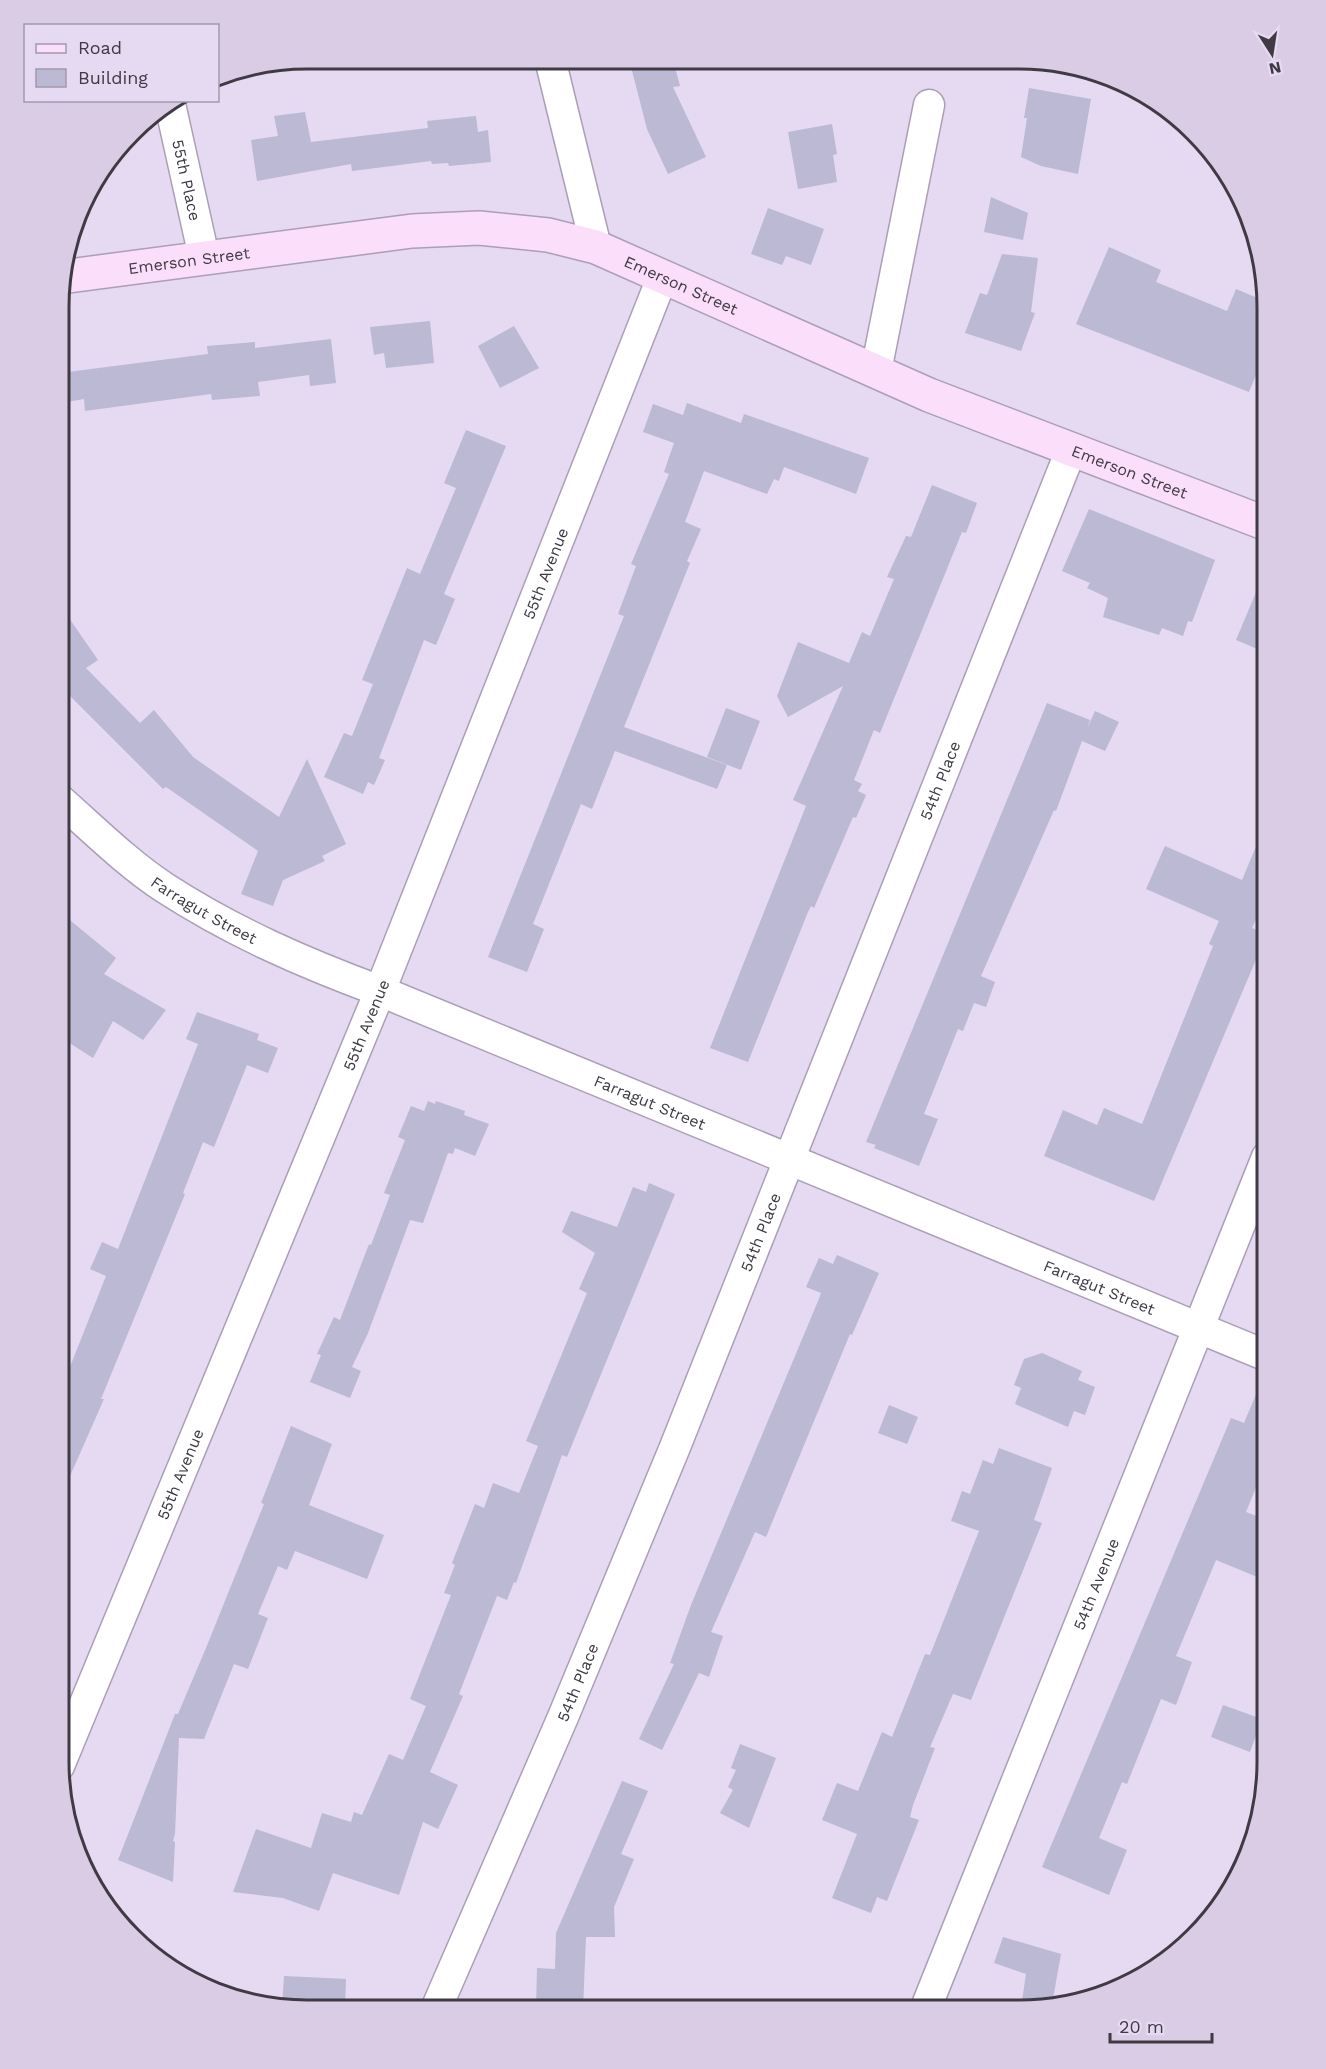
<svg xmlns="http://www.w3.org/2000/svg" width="1326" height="2069" viewBox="0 0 1326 2069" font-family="'Work Sans',sans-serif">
  <rect width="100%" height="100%" fill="#e6d9f2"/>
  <!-- building -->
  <g fill="#bbb9d3">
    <polygon points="629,59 673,60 680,86 673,87 706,157 668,174 647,129"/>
    <polygon points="1029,88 1091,99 1078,174 1041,166 1021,157 1027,118 1024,118"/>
    <polygon points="305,112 311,142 428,128 427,121 476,116 478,132 488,130 491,162 449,166 448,163 432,164 431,161 352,171 351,164 257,181 251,140 278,136 274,116"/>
    <polygon points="832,124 837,154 833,155 837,182 798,189 788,132"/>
    <polygon points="991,197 1028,213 1023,240 984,232"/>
    <polygon points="768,208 824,229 811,265 786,256 782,265 751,254"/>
    <polygon points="1109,247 1161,270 1156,282 1227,311 1236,289 1267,302 1267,348 1249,392 1076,324"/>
    <polygon points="1002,254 1038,258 1031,312 1035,313 1021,351 965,333 980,293 987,295"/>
    <polygon points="430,321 434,363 386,368 384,353 374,355 370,327"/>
    <polygon points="514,326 539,368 500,388 478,346"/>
    <polygon points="331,339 336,383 310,386 309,375 258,382 260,396 212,400 211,394 85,411 84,399 60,403 60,373 208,354 207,346 255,342 255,348"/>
    <polygon points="687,403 741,423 744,414 869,458 856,494 784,467 779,481 774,479 767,494 704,471 685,522 701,529 687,561 690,563 624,727 727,765 717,789 615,751 592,809 581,804 533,924 544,929 527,972 488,957 624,616 618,614 636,566 631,564 669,474 664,472 674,443 643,432 653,404 683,415"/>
    <polygon points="466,430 506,446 444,594 455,599 436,645 424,640 379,758 385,760 374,785 368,782 363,794 324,777 344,733 352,736 373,684 362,680 407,568 420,574 456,488 444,483"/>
    <polygon points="932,485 977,503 966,533 962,532 880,733 874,730 854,780 862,784 858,791 866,795 856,818 853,817 814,908 811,906 808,912 748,1062 710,1048 806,806 793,800 843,686 788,717 777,696 798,642 849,663 862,632 870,636 894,579 887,577 906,536 911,537"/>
    <polygon points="1089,509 1215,560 1192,622 1188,621 1183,636 1162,628 1159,635 1103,617 1108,598 1087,588 1090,583 1062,571"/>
    <polygon points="1267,566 1267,653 1236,640"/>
    <polygon points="60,605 98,660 86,668 140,723 154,710 193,757 279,817 307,759 346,844 322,856 325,861 283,880 273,906 241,894 258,851 166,787 163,789 60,686"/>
    <polygon points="1047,703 1090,720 1087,729 1095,711 1119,722 1105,751 1082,741 1056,811 1054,810 981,976 995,982 986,1007 974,1003 963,1031 958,1029 924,1114 938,1119 919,1166 874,1148 876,1145 866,1142"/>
    <polygon points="726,708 760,721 741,770 707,757"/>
    <polygon points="1267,820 1267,896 1252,928 1265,933 1260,950 1154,1201 1044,1156 1063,1110 1097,1125 1104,1108 1142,1124 1213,946 1209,944 1219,921 1146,889 1165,846 1242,880"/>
    <polygon points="60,912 116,958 104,974 166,1010 143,1040 113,1021 93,1058 60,1037"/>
    <polygon points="197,1012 259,1034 257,1040 278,1048 268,1073 247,1065 214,1147 203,1142 183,1193 185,1194 101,1399 104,1399 59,1501 59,1374 66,1377 106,1276 90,1269 102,1242 118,1249 198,1044 186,1039"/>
    <polygon points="428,1101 435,1104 436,1101 465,1111 464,1115 489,1124 475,1156 455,1148 453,1154 448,1153 423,1223 410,1220 368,1333 352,1367 361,1371 350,1398 310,1382 321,1355 317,1354 334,1317 340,1320 369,1244 371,1245 390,1195 384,1193 405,1140 398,1137 411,1106 424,1111"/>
    <polygon points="649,1183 675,1194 567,1457 562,1455 516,1583 514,1582 507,1600 497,1596 459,1694 463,1696 430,1772 458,1785 438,1829 423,1822 399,1895 333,1873 319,1911 283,1898 233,1892 256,1829 311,1848 322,1813 351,1822 354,1812 362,1815 389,1754 403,1760 426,1706 410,1699 451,1595 444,1593 455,1565 452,1563 475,1504 484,1508 493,1483 519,1493 538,1446 526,1441 587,1293 579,1289 595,1253 562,1232 571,1211 617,1227 633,1187 646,1192"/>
    <polygon points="837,1255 879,1273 852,1335 850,1334 766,1537 755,1532 711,1632 723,1636 709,1677 699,1673 662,1750 639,1739 674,1664 670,1663 691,1605 818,1301 821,1293 806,1287 819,1258 833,1264"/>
    <polygon points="1042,1353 1082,1371 1078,1380 1095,1387 1085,1415 1074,1411 1068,1427 1015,1404 1021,1388 1014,1385 1024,1359"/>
    <polygon points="1265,1373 1267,1373 1267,1460 1246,1512 1267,1520 1267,1581 1216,1560 1176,1656 1192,1662 1176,1705 1161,1699 1127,1784 1122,1782 1099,1838 1127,1850 1109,1895 1042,1867 1231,1418 1244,1423"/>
    <polygon points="889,1405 918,1417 907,1444 878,1433"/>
    <polygon points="291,1426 332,1444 309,1505 384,1535 367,1579 295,1551 287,1570 278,1566 258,1614 268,1618 248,1669 234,1664 204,1739 179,1738 175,1834 173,1841 175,1842 173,1882 118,1860 175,1714 178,1714 206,1648 264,1504 261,1503"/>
    <polygon points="999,1448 1052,1468 1034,1520 1042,1523 971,1700 953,1694 930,1747 935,1748 913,1805 910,1817 919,1820 887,1901 877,1897 871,1913 832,1898 857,1834 822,1820 837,1783 858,1791 882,1732 892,1737 925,1654 930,1655 979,1531 951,1521 962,1491 970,1494 983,1460 993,1464"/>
    <polygon points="1223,1705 1262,1719 1250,1752 1211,1737"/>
    <polygon points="740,1744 776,1758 749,1828 720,1813 733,1790 728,1787 736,1770 731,1768"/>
    <polygon points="622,1781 648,1791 621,1854 634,1859 614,1907 615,1937 586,1937 583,2009 536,2009 537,1968 555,1969 556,1933"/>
    <polygon points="1003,1937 1061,1954 1052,2004 1022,2001 1026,1974 994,1963"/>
    <polygon points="284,1976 346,1979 345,2009 282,2008"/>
  </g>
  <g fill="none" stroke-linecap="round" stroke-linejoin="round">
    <!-- street casing -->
    <g stroke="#ab9fb6" stroke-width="33">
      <g id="street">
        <polyline points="550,59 596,247"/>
        <path id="s1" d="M170,104L204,257"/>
        <polyline points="876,371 929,105"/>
        <path id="s2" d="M60,800C94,830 127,863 165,888C233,932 304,963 380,991L1267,1356"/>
        <path id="s3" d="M59,1766L380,991L662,278"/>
        <path id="s4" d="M436,2009L563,1717L675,1447L1071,450"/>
        <path id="s5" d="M925,2010L1267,1157"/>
      </g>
    </g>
    <!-- secondary casing -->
    <g stroke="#ab9fb6" stroke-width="36">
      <g id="secondary">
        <path id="s6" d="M61,277L412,231L479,228L548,235L596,247L929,395L1267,524"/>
      </g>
    </g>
    <!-- street -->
    <use href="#street" stroke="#fff" stroke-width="30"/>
    <!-- secondary -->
    <use href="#secondary" stroke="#fadefa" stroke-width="33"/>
  </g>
  <g text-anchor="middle" stroke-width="5" stroke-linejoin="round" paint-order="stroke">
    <!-- street labels -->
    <g font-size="16" fill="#3f3a44" stroke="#e6d9f2">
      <text dy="6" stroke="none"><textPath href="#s1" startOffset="78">55th Place</textPath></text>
      <text dy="6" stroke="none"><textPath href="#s6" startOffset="129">Emerson Street</textPath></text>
      <text dy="6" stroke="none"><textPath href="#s6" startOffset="633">Emerson Street</textPath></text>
      <text dy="6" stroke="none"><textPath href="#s6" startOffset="1119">Emerson Street</textPath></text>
      <text dy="6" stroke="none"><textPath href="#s3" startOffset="1288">55th Avenue</textPath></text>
      <text dy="6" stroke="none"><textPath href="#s4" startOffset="1328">54th Place</textPath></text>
      <text dy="6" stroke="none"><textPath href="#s2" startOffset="182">Farragut Street</textPath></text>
      <text dy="6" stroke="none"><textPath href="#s3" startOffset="802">55th Avenue</textPath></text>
      <text dy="6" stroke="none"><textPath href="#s2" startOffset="668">Farragut Street</textPath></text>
      <text dy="6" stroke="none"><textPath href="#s4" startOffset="842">54th Place</textPath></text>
      <text dy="6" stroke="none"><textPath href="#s2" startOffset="1154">Farragut Street</textPath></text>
      <text dy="6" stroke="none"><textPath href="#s3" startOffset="316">55th Avenue</textPath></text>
      <text dy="6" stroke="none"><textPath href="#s5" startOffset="459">54th Avenue</textPath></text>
      <text dy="6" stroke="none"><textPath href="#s4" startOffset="356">54th Place</textPath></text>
    </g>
  </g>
  <!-- crop -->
  <path d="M0 0H1326V2069H0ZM307 69H1019A238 238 0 0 1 1257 307V1762A238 238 0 0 1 1019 2000H307A238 238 0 0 1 69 1762V307A238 238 0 0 1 307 69Z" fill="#d9cce4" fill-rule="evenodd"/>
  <path fill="none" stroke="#3f3a44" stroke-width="3" d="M307 69H1019A238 238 0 0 1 1257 307V1762A238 238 0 0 1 1019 2000H307A238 238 0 0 1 69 1762V307A238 238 0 0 1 307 69Z"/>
  <!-- legend -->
  <rect x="24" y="24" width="195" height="78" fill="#e6d9f2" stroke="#a399ac" stroke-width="1.5"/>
  <rect x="36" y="44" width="30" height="9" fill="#fadefa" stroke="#a399ac" stroke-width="1.5"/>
  <text x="78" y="54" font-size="18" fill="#3f3a44">Road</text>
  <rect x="36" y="69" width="30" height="18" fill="#bbb9d3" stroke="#a399ac" stroke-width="1.5"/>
  <text x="78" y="84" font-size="18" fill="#3f3a44">Building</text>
  <!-- north arrow -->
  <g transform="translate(1272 54) rotate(168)" stroke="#e6d9f2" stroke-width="4.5" paint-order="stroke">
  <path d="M0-4.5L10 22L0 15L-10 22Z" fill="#3f3a44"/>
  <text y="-9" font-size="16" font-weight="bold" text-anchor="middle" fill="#3f3a44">N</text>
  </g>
  <!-- scale -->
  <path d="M1110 2033v9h102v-9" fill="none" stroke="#3f3a44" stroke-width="3"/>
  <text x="1119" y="2033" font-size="18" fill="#3f3a44" stroke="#e6d9f2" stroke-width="4.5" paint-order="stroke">20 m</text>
</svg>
